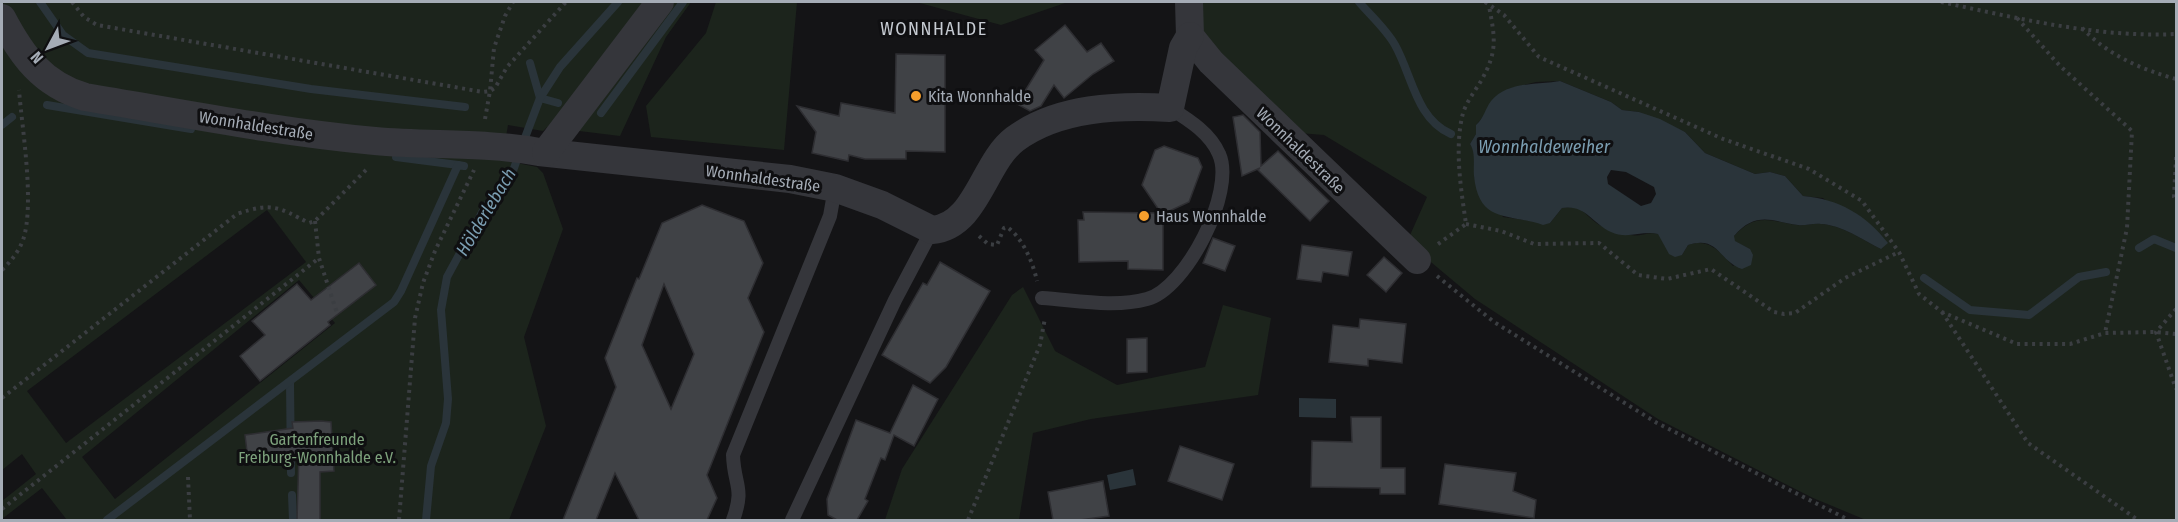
<svg xmlns="http://www.w3.org/2000/svg" width="2178" height="522" viewBox="0 0 2178 522" font-family="'Fira Sans Condensed',sans-serif">
  <rect width="100%" height="100%" fill="#141416"/>
  <!-- green -->
  <g fill="#1c241c" fill-rule="evenodd">
    <path d="M2,2H691L666,37L620,136L547,127L543,131L508,125L502,160L537,167L543,173L563,229L524,337L546,426L509,520H67L42,488L2,519V501L36,474L22,454L2,470ZM267,210L306,262L66,443L27,391ZM299,280L335,323L115,499L82,457Z"/>
    <polygon points="716,2 797,2 784,150 651,137 646,106 706,33"/>
    <polygon points="916,2 1068,2 1001,25"/>
    <path d="M1192,2H2176V520H1866L1813,498L1658,419L1475,299L1407,242L1427,197L1324,135L1299,133L1208,46ZM1560,81L1611,102L1622,110L1639,112L1685,132L1705,153L1755,174L1770,172L1785,176L1803,196L1823,198L1881,249C1863,240 1842,225 1821,224C1813,223 1805,226 1797,225C1770,221 1756,212 1734,236V241L1750,249L1733,266C1719,251 1709,238 1688,245L1682,255L1669,253L1659,234C1648,231 1640,237 1631,235C1621,233 1602,228 1595,222C1582,211 1580,205 1562,208L1550,223L1503,217L1474,177V150L1470,144L1476,134V125L1508,89L1536,82Z"/>
    <polygon points="1023,287 1055,351 1117,385 1205,367 1223,305 1271,318 1258,395 1091,419 1033,433 1019,520 885,520 902,469 1012,295"/>
  </g>
  <!-- water -->
  <g fill="#2a343a" fill-rule="evenodd">
    <path d="M1560,81L1611,102L1622,110L1639,112L1660,119L1685,132L1705,153L1755,174L1770,172L1785,176L1803,196C1839,199 1866,215 1888,243L1881,249C1863,240 1842,225 1821,224C1813,223 1805,226 1798,225C1771,221 1756,211 1734,236L1735,241L1750,249L1753,255L1751,265L1742,269C1718,261 1719,235 1688,245L1682,255L1675,257L1669,254L1658,234C1643,230 1627,240 1611,232C1592,223 1585,204 1562,208L1550,223L1543,225C1508,213 1479,224 1474,176C1473,165 1476,153 1470,144L1476,134V125C1484,118 1485,109 1491,101C1508,81 1537,85 1560,81ZM1611,170L1626,172L1654,187L1656,194L1651,203L1641,206L1608,184L1607,177Z"/>
    <polygon points="1299,398 1336,399 1336,418 1299,417"/>
    <polygon points="1133,469 1136,485 1110,490 1107,475"/>
  </g>
  <g fill="none" stroke-linecap="round" stroke-linejoin="round">
    <!-- stream -->
    <g stroke="#2a343a" stroke-width="8">
      <polyline points="40,2 63,35 88,53 311,89 465,107"/>
      <path d="M1359,2C1370,15 1386,29 1395,45C1412,75 1416,119 1451,134"/>
      <polyline points="530,63 540,98 558,103"/>
      <polyline points="47,105 191,129"/>
      <polyline points="601,113 683,2"/>
      <polyline points="2,125 12,117"/>
      <polyline points="523,143 540,98 560,67 618,2"/>
      <polyline points="396,157 458,165"/>
      <polyline points="2139,248 2154,239 2176,248"/>
      <polyline points="1924,278 1970,310 2029,315 2079,277 2106,272"/>
      <polyline points="290,383 291,473"/>
      <polyline points="292,495 293,520"/>
      <polyline points="107,520 394,302 401,291 458,165 464,166"/>
      <polyline points="426,520 431,466 446,423 448,399 441,310 447,277 485,207 513,171 519,154"/>
    </g>
  </g>
  <!-- building -->
  <g fill="#404246" stroke="#2e2e32" stroke-width="1.5" fill-rule="evenodd">
    <polygon points="1065,25 1087,52 1101,43 1114,61 1093,74 1064,98 1054,85 1041,106 1030,111 1017,104 1044,60 1035,50"/>
    <polygon points="896,54 945,55 945,152 906,151 906,159 865,159 849,155 848,161 812,153 816,132 797,106 839,116 841,103 895,113"/>
    <polygon points="1243,115 1260,132 1261,166 1278,151 1329,201 1310,221 1258,170 1260,168 1242,176 1233,117"/>
    <polygon points="1164,146 1198,158 1202,167 1189,202 1163,214 1163,270 1128,269 1128,261 1079,262 1078,220 1084,220 1083,212 1161,213 1142,185 1155,150"/>
    <path d="M702,205L744,221L763,263L748,298L764,332L707,475L717,498L707,520H639L615,473L596,520H563L616,387L605,358L637,278L639,279L662,223ZM664,284L694,354L671,409L642,345Z"/>
    <polygon points="1213,238 1235,246 1225,271 1203,263"/>
    <polygon points="1302,245 1352,252 1348,276 1323,272 1321,282 1297,279"/>
    <polygon points="1384,257 1402,273 1386,292 1367,275"/>
    <polygon points="940,262 990,291 946,367 930,383 882,355 923,283 927,285"/>
    <polygon points="359,263 376,285 328,322 330,325 260,381 240,356 265,335 252,321 297,284 311,300"/>
    <polygon points="1360,319 1406,324 1402,363 1368,359 1368,366 1329,362 1333,325 1359,328"/>
    <polygon points="1147,338 1147,372 1127,373 1127,339"/>
    <polygon points="913,385 938,399 914,446 894,435 885,460 881,458 865,499 868,501 857,520 837,520 828,515 827,499 856,420 890,433"/>
    <polygon points="1351,417 1381,417 1381,468 1405,468 1405,494 1380,494 1380,488 1311,487 1312,441 1352,442"/>
    <polygon points="321,421 331,422 334,471 320,472 320,520 297,520 299,453 248,460 245,435 293,428 292,422"/>
    <polygon points="1180,446 1234,464 1222,500 1168,481"/>
    <polygon points="1445,464 1516,473 1513,491 1536,500 1534,518 1439,504"/>
    <polygon points="1103,481 1109,516 1080,520 1053,520 1048,492"/>
  </g>
  <g fill="none" stroke-linecap="round" stroke-linejoin="round">
    <!-- path -->
    <g stroke="#3b3e42" stroke-width="4" stroke-dasharray="3 4.5" stroke-linecap="butt">
      <polyline points="72,2 84,17 97,25 483,92 490,91 494,48 505,16 513,2"/>
      <polyline points="1485,2 1504,15 1539,57 1723,139 1809,169 1862,201 1899,252 1919,294 1942,312 2017,344 2070,344 2105,333 2156,332 2176,334"/>
      <path d="M1941,2C2017,18 2098,38 2176,34"/>
      <polyline points="2017,18 2060,66 2132,131 2127,228 2105,333"/>
      <path d="M2082,28C2108,55 2140,69 2176,79"/>
      <polyline points="485,119 490,91 495,88 507,67 566,2"/>
      <polyline points="2176,157 2174,197 2176,201"/>
      <polyline points="315,221 319,258 337,313"/>
      <polyline points="1466,224 1501,231 1534,244 1599,243 1638,275 1667,279 1711,269 1774,312 1784,314 1795,313 1845,278 1899,252"/>
      <path d="M979,236L988,244L997,245L1004,228L1007,227C1023,238 1033,263 1037,281"/>
      <path d="M1438,244L1466,224C1461,189 1454,148 1463,113C1467,101 1475,91 1481,81C1498,51 1495,38 1489,6"/>
      <path d="M2,270C11,261 18,253 23,240C35,205 22,128 19,90"/>
      <polyline points="1437,276 1494,322 1657,423 1849,520"/>
      <polyline points="2176,309 2156,332 2176,389"/>
      <polyline points="1942,312 2028,443 2138,520"/>
      <path d="M2,398L237,214C272,202 278,207 309,223L315,221L368,168"/>
      <polyline points="188,477 190,520"/>
      <polyline points="2,509 319,258"/>
      <polyline points="399,520 415,318 423,283 435,251 474,170"/>
      <polyline points="968,520 1040,345 1045,318"/>
    </g>
    <!-- service -->
    <g stroke="#35363b" stroke-width="14">
      <path d="M1042,298C1075,300 1114,308 1147,299C1186,289 1236,191 1219,154C1210,133 1189,120 1170,108"/>
      <path d="M733,520C745,487 734,486 733,455L830,216L835,188"/>
      <polyline points="792,520 895,300 932,230"/>
    </g>
    <!-- minor -->
    <g stroke="#35363b" stroke-width="28">
      <polyline points="1189,2 1190,36 1211,62 1417,260"/>
      <path d="M2,18C22,56 42,84 85,97C182,113 278,132 375,141C430,146 485,142 539,152L790,179L835,188L882,205L932,230C977,226 983,163 1015,139C1058,107 1119,105 1170,108L1183,48L1190,36"/>
      <polyline points="546,152 660,2"/>
    </g>
  </g>
  <!-- markers -->
  <g fill="#f59e2c" stroke="#0f0f11" stroke-width="2">
    <circle cx="916" cy="96" r="6"/>
    <circle cx="1144" cy="216" r="6"/>
  </g>
  <g text-anchor="middle" stroke-width="6" stroke-linejoin="round" paint-order="stroke">
    <!-- poi labels -->
    <g font-size="16" fill="#a5acb6" stroke="#0f0f11" text-anchor="start">
      <text x="928" y="102">Kita Wonnhalde</text>
      <text x="1156" y="222">Haus Wonnhalde</text>
    </g>
    <!-- street labels -->
    <g font-size="16" fill="#a5acb6" stroke="#0f0f11">
      <text transform="translate(256 125) rotate(9)" y="6">Wonnhaldestraße</text>
      <text transform="translate(1301 150) rotate(44)" y="6">Wonnhaldestraße</text>
      <text transform="translate(763 178) rotate(8)" y="6">Wonnhaldestraße</text>
    </g>
    <!-- park labels -->
    <g font-size="16" fill="#7da27c" stroke="#0f0f11">
      <text x="317" y="445">Gartenfreunde<tspan x="317" dy="18">Freiburg-Wonnhalde e.V.</tspan></text>
    </g>
    <!-- neighbourhood labels -->
    <g font-size="18" letter-spacing="1.5" fill="#c6cbd2" stroke="#0f0f11">
      <text x="934" y="35">WONNHALDE</text>
    </g>
    <!-- water labels -->
    <g font-size="18" font-style="italic" fill="#7b9eb2" stroke="#0f0f11">
      <text x="1544" y="153">Wonnhaldeweiher</text>
      <text transform="translate(486 212) rotate(-59)" y="6">Hölderlebach</text>
    </g>
  </g>
  <!-- border -->
  <rect width="2178" height="522" fill="none" stroke="#a5acb6" stroke-width="6"/>
  <!-- north arrow -->
  <g transform="translate(48 48) rotate(229)" stroke="#0f0f11" stroke-width="4.5" paint-order="stroke">
  <path d="M0-4.5L10 22L0 15L-10 22Z" fill="#a5acb6"/>
  <text y="-9" font-size="16" font-weight="bold" text-anchor="middle" fill="#a5acb6">N</text>
  </g>
</svg>
